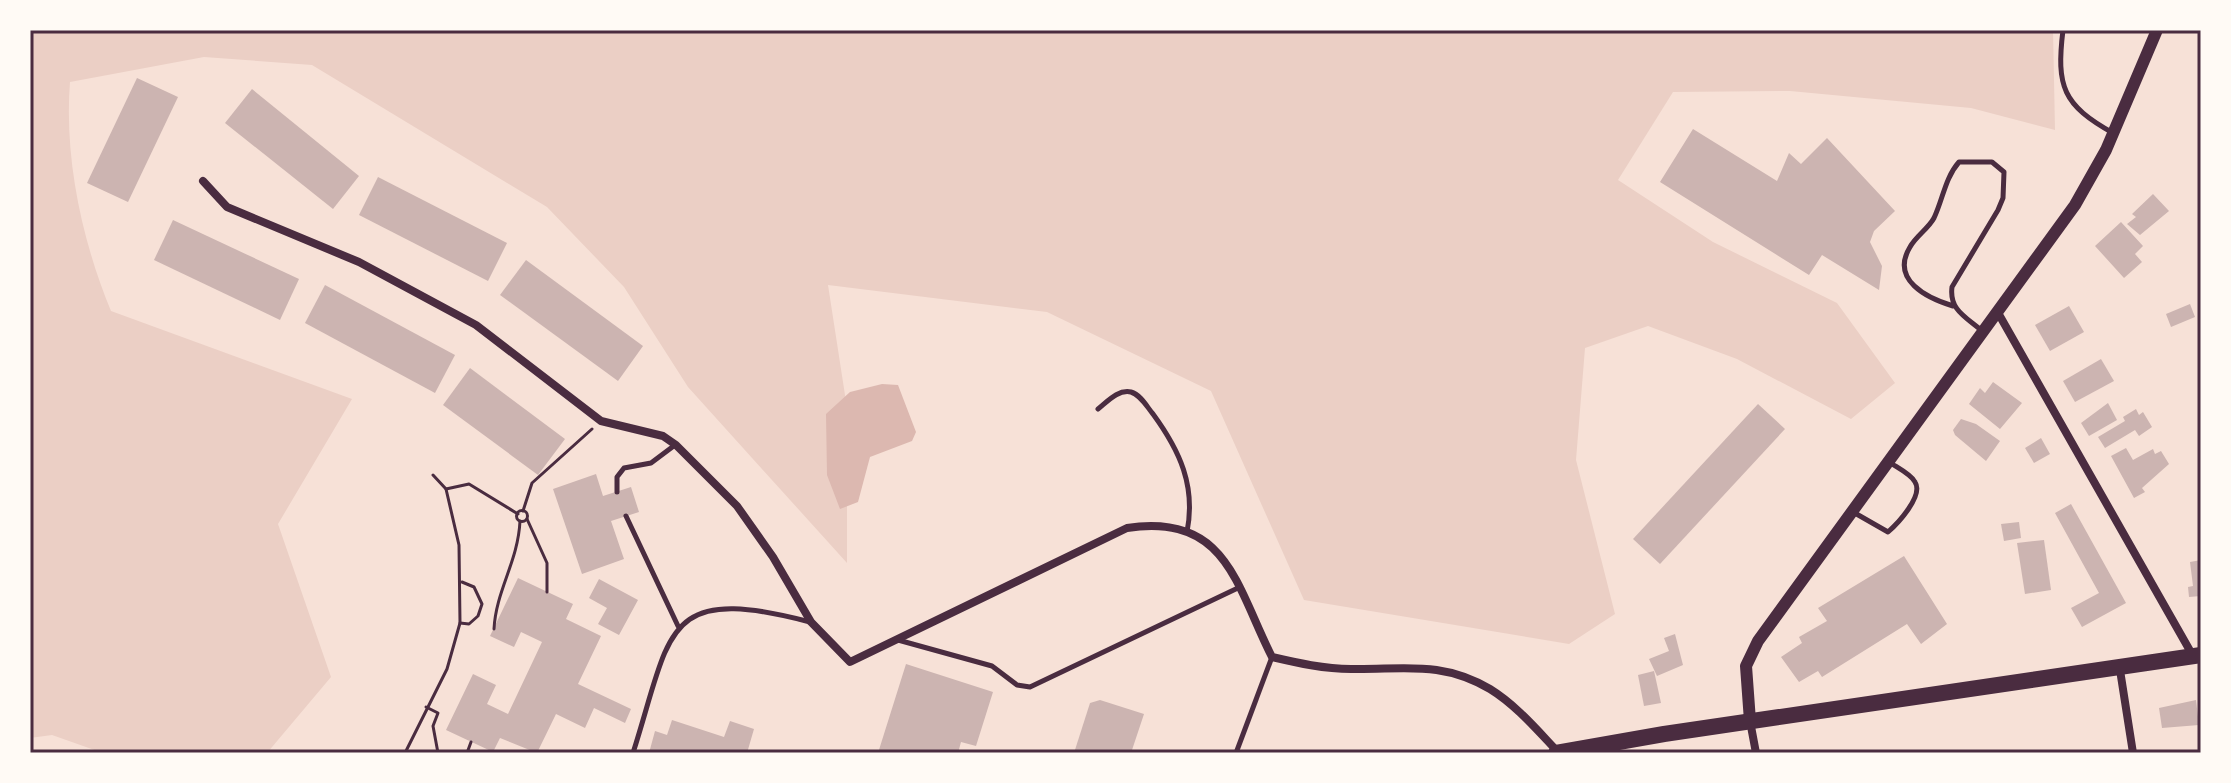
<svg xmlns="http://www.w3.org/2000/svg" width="2231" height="783" viewBox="0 0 2231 783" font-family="Karla,sans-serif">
  <rect width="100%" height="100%" fill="#f7e1d7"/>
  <!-- green -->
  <path fill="#ebcfc5" d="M30,30H2053L2055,130L1971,108L1790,91L1673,92L1618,180L1713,242L1837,303L1895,383L1851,419L1737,359L1648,326L1585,348L1576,460L1615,614L1569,644L1304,600L1211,391L1047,312L828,285L847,408V563L688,387L624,287L547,207L312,65L204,57L70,82C64,158 82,241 111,311L352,399L278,524L331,677L267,753H103L52,735L30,738Z"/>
  <!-- water -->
  <polygon fill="#dcb8b0" points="882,384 898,385 916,432 912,441 870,457 858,502 840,509 827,475 826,414 850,392"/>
  <!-- building -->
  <g fill="#ccb4b1">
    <polygon points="137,78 178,97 128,202 87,183"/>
    <polygon points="252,89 359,176 333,209 225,123"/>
    <polygon points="1693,129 1777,181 1789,153 1801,164 1827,138 1895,211 1874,231 1870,242 1882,266 1879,290 1822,255 1809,275 1660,182"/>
    <polygon points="378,177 507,243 488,281 359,215"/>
    <polygon points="2153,194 2169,211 2140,235 2127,224 2136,217 2132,214"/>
    <polygon points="173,220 299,279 280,320 154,260"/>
    <polygon points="2121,222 2143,246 2135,254 2142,262 2124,278 2095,246"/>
    <polygon points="526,260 643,346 618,381 500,295"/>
    <polygon points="325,285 455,355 435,393 305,323"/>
    <polygon points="2190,304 2195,317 2171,327 2166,314"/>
    <polygon points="2069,306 2084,332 2050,351 2035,325"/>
    <polygon points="2101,359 2114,381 2075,402 2063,381"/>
    <polygon points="470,368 565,439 538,475 443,405"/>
    <polygon points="1993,382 2022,403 2000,429 1969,404 1980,388 1985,393"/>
    <polygon points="2108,403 2117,420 2089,436 2081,423"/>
    <polygon points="1758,404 1785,429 1660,564 1633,539"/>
    <polygon points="2136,409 2139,415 2143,412 2152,427 2139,436 2135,430 2105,448 2098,437 2125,421 2123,417"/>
    <polygon points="1961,419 1976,424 2000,441 1986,461 1955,435 1953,430"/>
    <polygon points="2041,438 2050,454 2034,463 2025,448"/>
    <polygon points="2126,448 2133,460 2153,449 2155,454 2161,451 2169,464 2142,488 2145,492 2134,498 2111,456"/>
    <polygon points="596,474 603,496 631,487 639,512 611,521 624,559 582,574 553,489"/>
    <polygon points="2071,504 2126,603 2082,627 2071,608 2099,593 2055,513"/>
    <polygon points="2019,522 2021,538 2004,541 2001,524"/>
    <polygon points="2044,540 2051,590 2025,594 2017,543"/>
    <polygon points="1904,556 1947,624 1921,644 1907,624 1822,677 1818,671 1799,682 1781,657 1802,643 1799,637 1827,621 1818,608"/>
    <polygon points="2201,560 2201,596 2189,597 2188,587 2193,586 2190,562"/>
    <polygon points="518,578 573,604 566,619 601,636 578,684 631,709 625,723 594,708 585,728 556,714 537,753 500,738 493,752 446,730 473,674 496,685 487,704 508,714 542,642 521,632 514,647 490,636"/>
    <polygon points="599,579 638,600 619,635 598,624 607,608 589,598"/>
    <polygon points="1675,634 1683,665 1657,676 1649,659 1669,651 1664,638"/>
    <polygon points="906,664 993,692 976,746 961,742 958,753 878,753"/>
    <polygon points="1654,671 1661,703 1644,706 1638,675"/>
    <polygon points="1100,700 1144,714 1131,753 1074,753 1090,703"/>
    <polygon points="2196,700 2199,725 2162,728 2159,708"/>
    <polygon points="672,720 724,737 730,721 754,729 747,753 649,753 655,731 667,735"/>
  </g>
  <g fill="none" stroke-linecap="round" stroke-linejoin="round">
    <!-- path -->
    <g stroke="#4a2c40" stroke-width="3">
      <polyline points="446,489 469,484 518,514"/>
      <circle cx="522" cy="516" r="5.5"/>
      <polyline points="523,511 532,483 592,429"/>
      <polyline points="527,519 547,563 547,592"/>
      <polyline points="460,623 469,624 478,616 482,604 474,587 462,582"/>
      <path d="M494,629C496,590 518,562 520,521"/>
      <polyline points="426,707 438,713 433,726 438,753"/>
      <polyline points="405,753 447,669 460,623 459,545 446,489 433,475"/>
      <polyline points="467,753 471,742"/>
    </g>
    <!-- service -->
    <g stroke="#4a2c40" stroke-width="5">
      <path d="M2063,30C2056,87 2063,105 2113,133"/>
      <path d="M1953,306C1927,298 1890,280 1910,247C1916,236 1928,229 1934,218C1943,199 1945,178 1959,162H1992L2004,172L2003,198L1998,210L1952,287C1949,310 1966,317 1982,331"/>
      <path d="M1098,409C1107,402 1118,389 1131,392C1141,395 1147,407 1153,414C1180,451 1196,486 1187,532"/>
      <polyline points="617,492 617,477 624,468 651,463 675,445"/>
      <path d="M1853,512L1888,532C1897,524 1924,496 1915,482C1911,474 1896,467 1889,462"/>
      <polyline points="626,516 678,626"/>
      <polyline points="898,640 992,666 1017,685 1030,687 1240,587"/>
      <path d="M633,753C672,631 662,583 810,622"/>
      <polyline points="1236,753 1272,657"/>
    </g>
    <!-- minor -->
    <g stroke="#4a2c40" stroke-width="8">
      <path d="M203,181L227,207L359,262L476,325L601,421L663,436L676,445L737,506L773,557L811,622L850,662L1127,528C1227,513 1236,586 1272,657C1298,663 1324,669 1351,669C1403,670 1441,660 1490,689C1516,705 1537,730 1558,752"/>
      <polyline points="1997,311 2193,656"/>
      <polyline points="2120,670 2133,753"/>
      <polyline points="1750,721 1756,753"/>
    </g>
    <!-- tertiary -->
    <polyline stroke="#4a2c40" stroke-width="12" points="1750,721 1746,666 1758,641 2075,205 2106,150 2157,30"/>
    <!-- primary -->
    <polyline stroke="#4a2c40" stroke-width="16" points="1556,753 1664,734 2201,655"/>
  </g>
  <!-- border -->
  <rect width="2231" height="783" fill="none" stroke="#fffaf5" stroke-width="64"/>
  <rect x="32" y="32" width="2167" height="719" fill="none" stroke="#4a2c40" stroke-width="3"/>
</svg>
